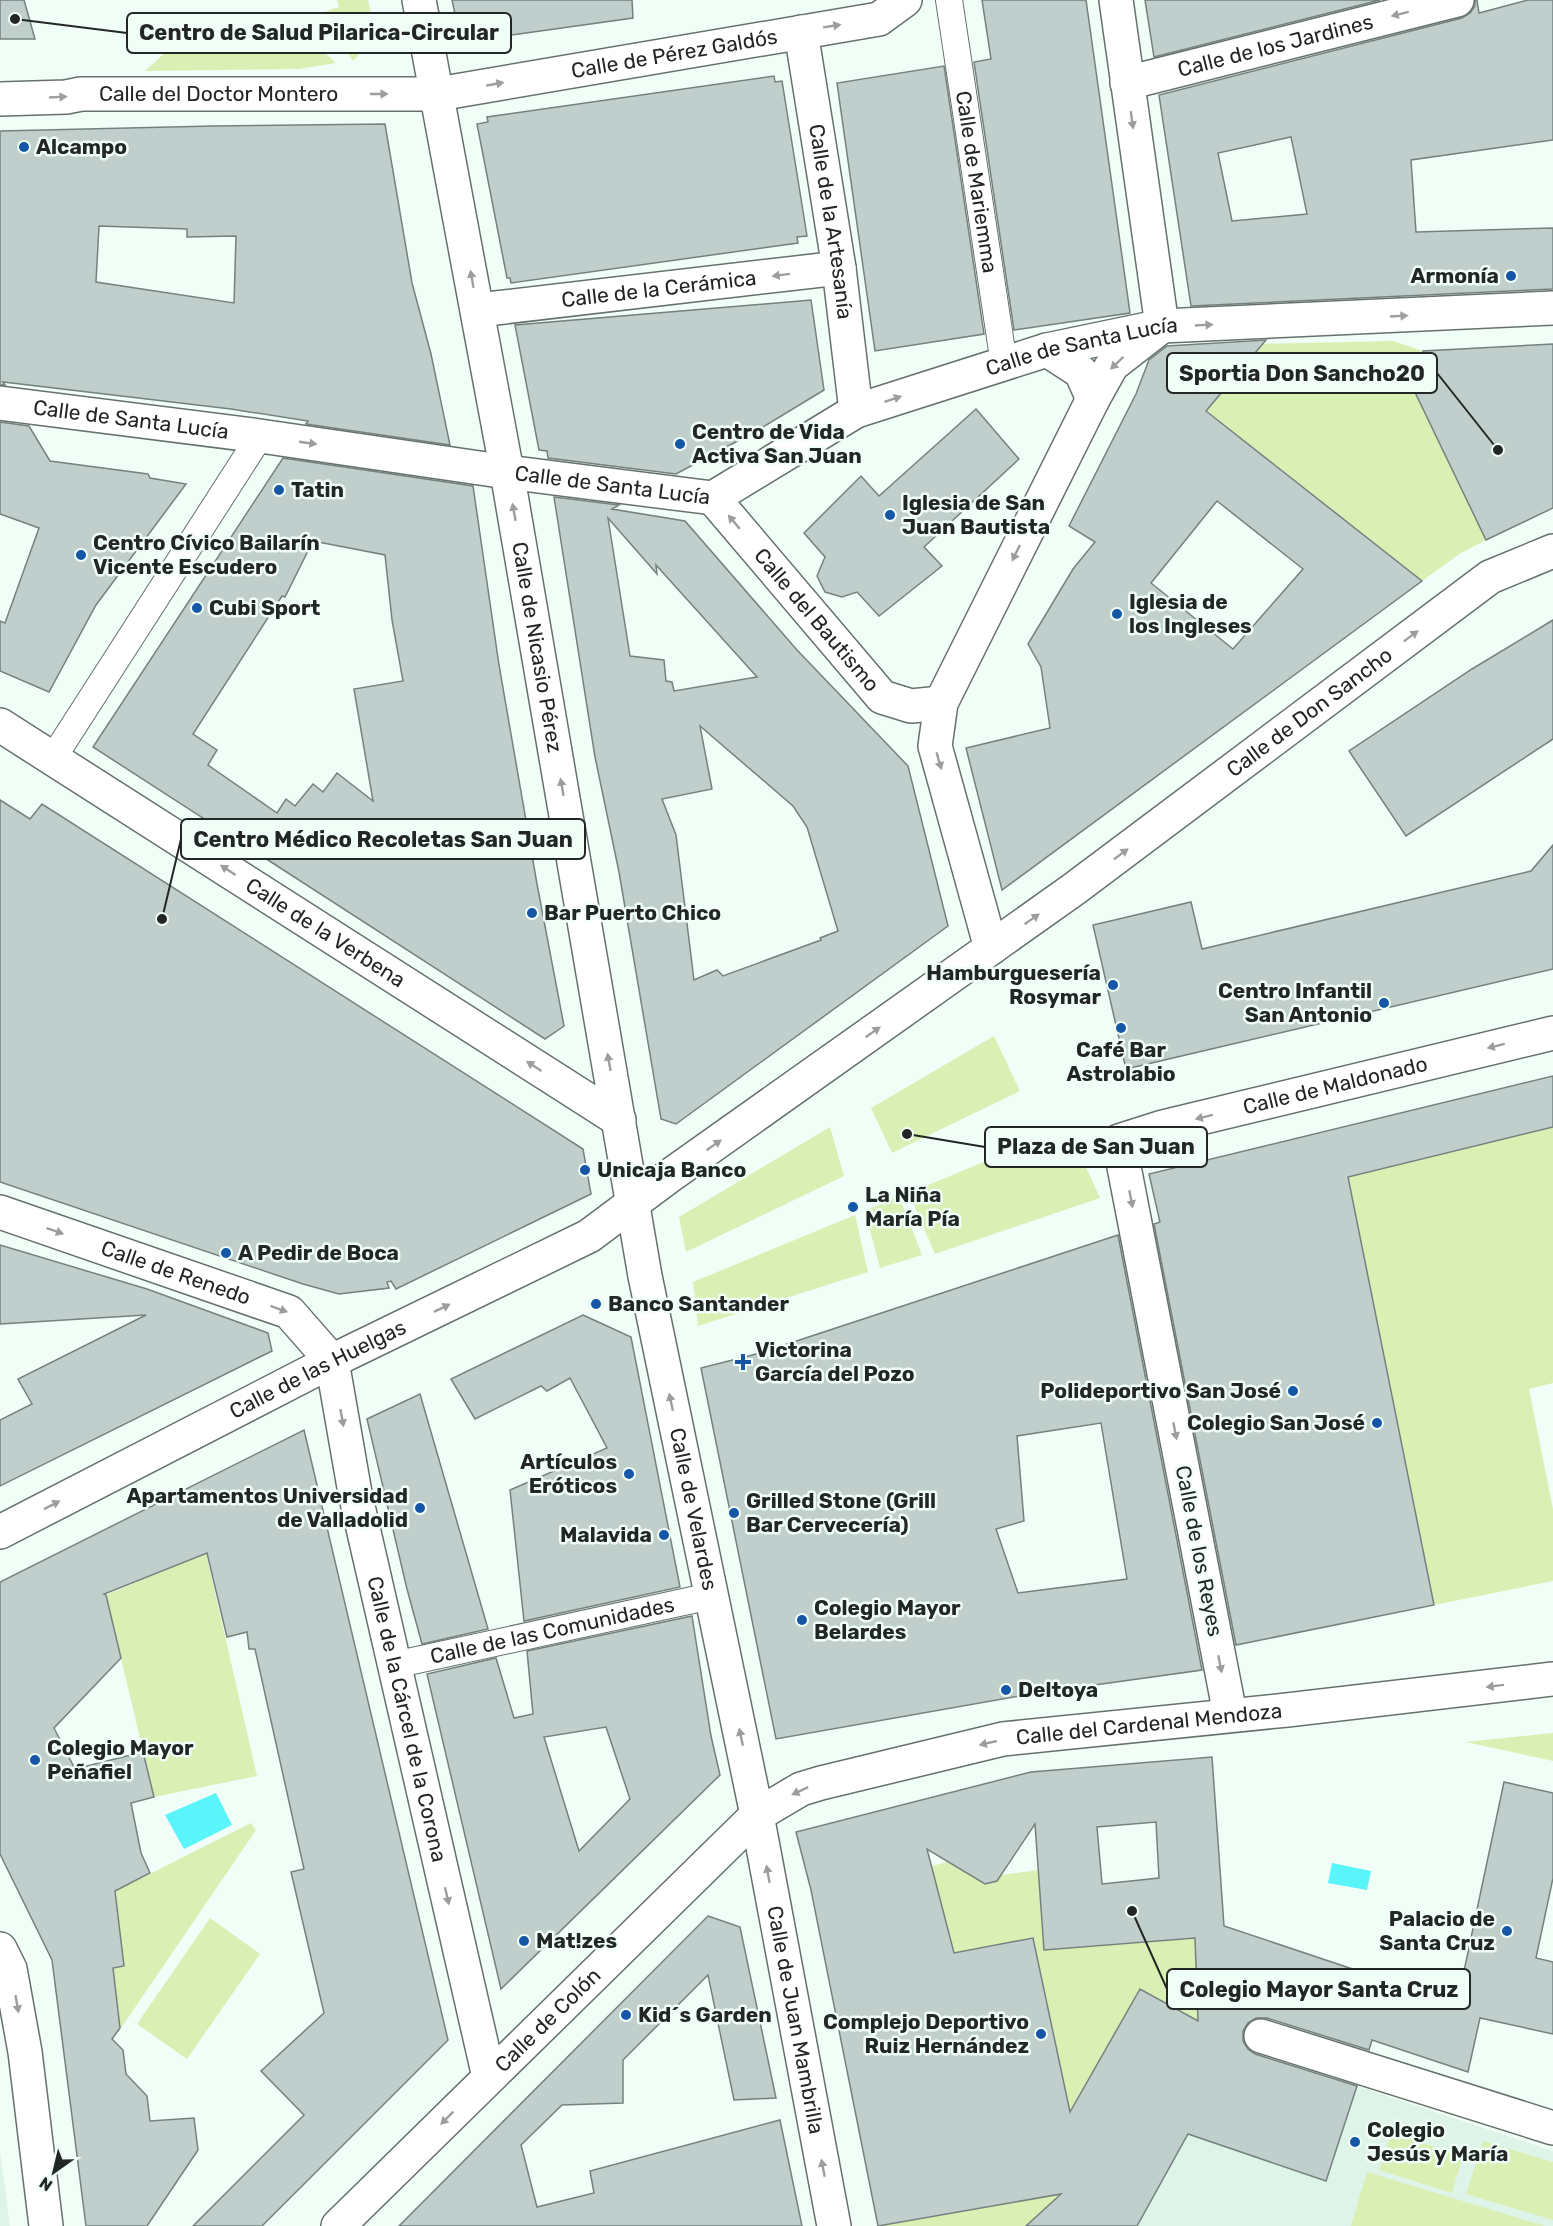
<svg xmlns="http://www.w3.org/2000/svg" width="1553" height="2226" viewBox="0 0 1553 2226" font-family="Rubik,sans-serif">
  <rect width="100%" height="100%" fill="#f1fef7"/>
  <!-- built -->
  <g fill="#dff4e8">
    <polygon points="1237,2046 1553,2151 1553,2226 1130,2226 1145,2211"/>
    <polygon points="0,2152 10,2226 0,2226"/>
  </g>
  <!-- green -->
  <g fill="#daefb4">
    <polygon points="337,0 368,0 376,36 353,61 321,13 339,7"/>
    <polygon points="223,13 235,13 247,28 269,36 275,25 285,16 336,63 298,69 145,71 168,50 190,35 209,32"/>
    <polygon points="1393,341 1423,351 1434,374 1412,386 1486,540 1461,553 1422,581 1206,411 1258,349 1206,345"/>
    <polygon points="994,1036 1020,1091 892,1153 871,1108"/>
    <polygon points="830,1127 844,1176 686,1252 679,1217"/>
    <polygon points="1068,1127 1100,1198 935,1254 909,1193"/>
    <polygon points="1553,1127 1553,1383 1529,1389 1553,1509 1553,1581 1434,1605 1351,1194 1345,1178"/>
    <polygon points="899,1196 922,1255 880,1268 865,1211"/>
    <polygon points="855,1215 868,1272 698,1326 693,1282"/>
    <polygon points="206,1553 257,1776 154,1797 106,1595"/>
    <polygon points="1553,1733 1553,1761 1466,1742"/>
    <polygon points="251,1823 256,1830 121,2028 113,2022 116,1996 113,1968 124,1966 115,1897 100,1899"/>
    <polygon points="972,1855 985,1884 996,1881 1000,1875 1038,1870 1044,1950 1195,1938 1197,1981 1248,2023 1145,2212 1130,2226 878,2226 812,1896 860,1886"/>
    <polygon points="210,1918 260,1954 187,2059 137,2024"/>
    <polygon points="1391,2133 1463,2156 1452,2193 1379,2170"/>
    <polygon points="1483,2141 1553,2162 1553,2220 1466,2194"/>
    <polygon points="1367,2172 1545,2226 1351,2226"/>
  </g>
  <!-- water -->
  <g fill="#5af4fb">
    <polygon points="216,1793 232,1825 184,1849 165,1815"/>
    <polygon points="1332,1863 1371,1871 1367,1890 1328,1883"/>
  </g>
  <!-- building -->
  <g fill="#c0cfcc" stroke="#74827f" stroke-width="1.5" fill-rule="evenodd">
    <polygon points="0,0 24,0 35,39 0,39"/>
    <polygon points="452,0 632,0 633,18 461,42"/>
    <polygon points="982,0 1086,0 1130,313 1014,330 974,62 991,59"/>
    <polygon points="1145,0 1380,0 1154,57"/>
    <path d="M1475,0H1477L1479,13L1528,0H1553V140L1411,160L1416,232L1553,228V289L1191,306L1159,95L1462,18L1470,13L1475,6ZM1291,137L1307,214L1232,221L1218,153Z"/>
    <polygon points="944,66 984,334 875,351 837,83"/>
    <polygon points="774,76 775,82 782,81 807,236 797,237 798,243 511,283 510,278 507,278 477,124 488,122 487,117"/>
    <path d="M385,124L412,283L431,354L450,445L306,424L308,421L231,409L3,382L5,385H0V131L213,126ZM99,226L187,229V237L236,236L234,303L96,282Z"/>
    <polygon points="811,300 824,390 758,430 676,474 548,458 547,451 539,450 515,325"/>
    <path d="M1266,340L1206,411L1422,581L1002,890L966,748L1050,728L1041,667L1028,644L1073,569L1095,542L1069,526L1136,394L1149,360L1167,346ZM1217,501L1303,569L1233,649L1151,583Z"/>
    <polygon points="1553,344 1553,508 1486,540 1412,386 1434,374 1423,351"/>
    <polygon points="976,409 1019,459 924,547 942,566 879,616 857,592 842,597 825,592 817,576 825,557 804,533 861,476 879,496"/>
    <polygon points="0,422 29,426 50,461 148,474 150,478 186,484 96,605 49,692 0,671 0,621 5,623 39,528 0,514"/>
    <path d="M283,458L473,486L499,665L537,884L564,1026L545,1039L93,747ZM313,541L385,555L392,620L403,681L354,689L373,801L337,773L323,792L313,784L295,806L286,799L277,813L208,765L217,750L193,734L282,596L285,597Z"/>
    <path d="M554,497L619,505L612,509L685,521L797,650L908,766L948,926L676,1124L661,1119L619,872L595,757ZM608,518L657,574L656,565L757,677L674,691L672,682L666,681L664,660L630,656ZM700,726L793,806L807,827L838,931L820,938L821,940L723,976L717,970L694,980L676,835L662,799L712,789Z"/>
    <polygon points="1553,620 1553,739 1406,836 1349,751 1472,669"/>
    <polygon points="0,800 30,819 42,804 583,1149 591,1194 396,1289 391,1281 387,1282 389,1288 339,1294 303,1284 0,1182"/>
    <polygon points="1553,845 1553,969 1126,1069 1093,925 1191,902 1202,949 1531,871"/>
    <polygon points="1553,1076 1553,1127 1348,1177 1434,1605 1236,1645 1154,1224 1160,1222 1149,1174"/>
    <path d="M1118,1235L1202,1670L1037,1693L776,1739L701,1368L760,1353ZM1101,1423L1127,1579L1018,1593L996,1529L1024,1521L1017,1436Z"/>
    <polygon points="0,1245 147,1289 268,1333 272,1351 0,1486 0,1420 32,1404 18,1379 146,1315 0,1324"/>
    <polygon points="583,1315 631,1337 680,1587 524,1621 510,1490 607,1448 570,1378 547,1391 541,1386 475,1419 451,1379"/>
    <polygon points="420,1394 488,1629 422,1644 407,1589 367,1419"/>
    <polygon points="304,1430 448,2040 262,2226 193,2226 304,2115 261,2071 324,2013 291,1872 304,1869 255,1649 249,1649 247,1632 227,1637 207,1553 104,1594 106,1595 121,1658 54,1728 75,1769 143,1752 154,1797 131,1803 141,1853 150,1873 115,1891 124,1966 113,1968 120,2028 112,2039 123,2050 126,2074 147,2096 150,2121 194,2118 198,2150 147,2226 86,2226 52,1960 0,1854 0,1582"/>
    <path d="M692,1616L711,1736L720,1775L501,1989L427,1674L496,1658L514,1718L533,1714L527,1651ZM606,1727L630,1799L579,1851L544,1737Z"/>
    <path d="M1212,1757L1224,1926L1457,2004L1504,1782L1553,1793V1878L1536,1958L1553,1962V2034L1480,2018L1468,2072L1372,2040L1369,2050L1267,2018H1256L1248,2023L1243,2031V2041L1248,2049L1255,2054L1357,2086L1326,2181L1188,2134L1137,2226H1026L1061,2194L878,2226L811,1890L796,1832L1031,1772ZM1156,1822L1159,1878L1102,1884L1097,1827ZM1035,1824L1044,1950L1195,1938L1198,2021L1140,1989L1070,2112L1033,1938L954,1953L927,1849L985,1884L997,1881Z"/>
    <polygon points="708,1916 740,1927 776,2098 734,2100 708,1975 623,2060 623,2103 562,2105 521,2145 537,2207 594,2193 590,2171 780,2120 802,2226 399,2226"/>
  </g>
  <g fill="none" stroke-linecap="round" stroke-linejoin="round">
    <!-- pedestrian casing -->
    <g stroke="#66716b" stroke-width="28">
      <g id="pedestrian">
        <path id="s1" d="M949,0L1004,364"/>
        <polyline points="53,758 260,436"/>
        <path id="s2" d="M394,1665L711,1596"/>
      </g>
    </g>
    <!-- minor casing -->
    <g stroke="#66716b" stroke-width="36">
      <g id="minor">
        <path id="s3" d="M419,0L507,472L645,1276L757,1815L834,2226"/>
        <path id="s4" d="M801,32L839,268L856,411"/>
        <path id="s5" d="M1127,83L1457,0"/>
        <path id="s6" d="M0,99L66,97L81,94H438L879,19L905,0"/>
        <path id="s7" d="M478,310L839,268"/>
        <polyline points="1047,350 1081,372 1093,399"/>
        <path id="s8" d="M0,403L260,436L507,472L713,498L856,411L1047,350L1162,326L1553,308"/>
        <path id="s9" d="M713,498L882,697L911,706L941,703"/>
        <path id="s10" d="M0,725L619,1120"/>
        <polyline points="991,948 935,746 941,703 1093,399 1112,365 1162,326 1116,0"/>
        <path id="s11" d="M332,1361L355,1493L489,2077"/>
        <path id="s12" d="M1230,1714L1119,1141L1163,1127L1553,1033"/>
        <polyline points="0,1949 10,1969 25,2052 46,2226"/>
        <polyline points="1261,2036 1553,2128"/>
      </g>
    </g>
    <!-- tertiary casing -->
    <g stroke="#66716b" stroke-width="36">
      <g id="tertiary">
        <path id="s13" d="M0,1212L289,1312L332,1361"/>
        <path id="s14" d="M0,1532L332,1361L589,1236L668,1177L1074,889L1490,577L1553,551"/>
        <path id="s15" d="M338,2226L757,1815L801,1789L821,1783L1003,1739L1287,1710L1553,1679"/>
      </g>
    </g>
    <!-- pedestrian -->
    <use href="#pedestrian" stroke="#fff" stroke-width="26"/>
    <!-- minor -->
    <use href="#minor" stroke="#fff" stroke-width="33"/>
    <!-- tertiary -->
    <use href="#tertiary" stroke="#fff" stroke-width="33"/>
  </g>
  <!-- one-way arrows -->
  <defs><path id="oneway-solid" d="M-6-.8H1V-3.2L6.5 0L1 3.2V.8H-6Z" transform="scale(1.5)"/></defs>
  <g fill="#9c9d9c">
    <use href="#oneway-solid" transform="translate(1400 14) rotate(166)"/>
    <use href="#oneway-solid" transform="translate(832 26) rotate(-9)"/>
    <use href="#oneway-solid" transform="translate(495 84) rotate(-10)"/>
    <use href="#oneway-solid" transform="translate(379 94)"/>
    <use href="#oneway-solid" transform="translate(58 97) rotate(-3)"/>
    <use href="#oneway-solid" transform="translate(1132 120) rotate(82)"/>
    <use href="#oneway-solid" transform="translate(781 275) rotate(173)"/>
    <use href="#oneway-solid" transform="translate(472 279) rotate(-100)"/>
    <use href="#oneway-solid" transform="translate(1399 316) rotate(-3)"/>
    <use href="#oneway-solid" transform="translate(1204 325) rotate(-3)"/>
    <use href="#oneway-solid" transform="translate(1117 363) rotate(136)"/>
    <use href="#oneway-solid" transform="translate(893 399) rotate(-18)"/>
    <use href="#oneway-solid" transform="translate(308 443) rotate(8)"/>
    <use href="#oneway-solid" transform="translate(514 512) rotate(-100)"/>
    <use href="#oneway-solid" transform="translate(734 522) rotate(-130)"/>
    <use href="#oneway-solid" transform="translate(1016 553) rotate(116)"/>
    <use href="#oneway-solid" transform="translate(1411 636) rotate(-37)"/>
    <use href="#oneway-solid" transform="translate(939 761) rotate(74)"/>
    <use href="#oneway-solid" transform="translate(562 787) rotate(-100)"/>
    <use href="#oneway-solid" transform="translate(1121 854) rotate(-37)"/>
    <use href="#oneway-solid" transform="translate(228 870) rotate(-147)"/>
    <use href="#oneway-solid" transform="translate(1032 919) rotate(-35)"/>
    <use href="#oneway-solid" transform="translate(873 1032) rotate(-35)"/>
    <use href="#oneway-solid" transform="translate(1496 1046) rotate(166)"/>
    <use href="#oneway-solid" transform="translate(609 1062) rotate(-100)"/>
    <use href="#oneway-solid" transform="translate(534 1066) rotate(-147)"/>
    <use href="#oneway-solid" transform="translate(1204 1117) rotate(166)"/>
    <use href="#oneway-solid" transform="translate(714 1145) rotate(-35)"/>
    <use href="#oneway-solid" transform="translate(1131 1199) rotate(79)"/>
    <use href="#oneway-solid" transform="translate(55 1231) rotate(19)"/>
    <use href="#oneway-solid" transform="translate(442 1308) rotate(-26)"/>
    <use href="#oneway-solid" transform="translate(279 1309) rotate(20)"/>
    <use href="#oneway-solid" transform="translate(671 1402) rotate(-102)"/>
    <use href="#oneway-solid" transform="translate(342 1418) rotate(80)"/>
    <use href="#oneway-solid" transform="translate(1175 1431) rotate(79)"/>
    <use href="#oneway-solid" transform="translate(52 1505) rotate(-27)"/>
    <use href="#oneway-solid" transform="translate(1220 1664) rotate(79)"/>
    <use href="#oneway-solid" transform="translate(1495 1686) rotate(173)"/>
    <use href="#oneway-solid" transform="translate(741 1737) rotate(-102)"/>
    <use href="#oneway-solid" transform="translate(988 1743) rotate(167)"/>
    <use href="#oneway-solid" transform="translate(800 1791) rotate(155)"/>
    <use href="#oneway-solid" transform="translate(768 1874) rotate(-100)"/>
    <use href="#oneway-solid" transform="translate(447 1896) rotate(77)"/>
    <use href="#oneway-solid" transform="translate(17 2004) rotate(80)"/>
    <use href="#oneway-solid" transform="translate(447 2118) rotate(135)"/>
    <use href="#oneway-solid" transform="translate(823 2168) rotate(-101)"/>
  </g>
  <!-- markers -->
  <g fill="#1556a7" stroke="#f1fef7" stroke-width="2">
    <circle cx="24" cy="147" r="6"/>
    <circle cx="1511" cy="276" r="6"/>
    <circle cx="680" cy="444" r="6"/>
    <circle cx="279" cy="490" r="6"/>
    <circle cx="890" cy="515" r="6"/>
    <circle cx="81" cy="555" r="6"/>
    <circle cx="197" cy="608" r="6"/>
    <circle cx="1117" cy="614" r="6"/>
    <circle cx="532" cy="913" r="6"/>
    <circle cx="1113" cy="985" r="6"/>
    <circle cx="1384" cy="1003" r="6"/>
    <circle cx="1121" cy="1028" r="6"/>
    <circle cx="585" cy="1170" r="6"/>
    <circle cx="853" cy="1207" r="6"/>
    <circle cx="226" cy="1253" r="6"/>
    <circle cx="596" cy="1304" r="6"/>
    <path d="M740 1353h6v6h6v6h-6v6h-6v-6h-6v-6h6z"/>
    <circle cx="1293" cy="1391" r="6"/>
    <circle cx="1377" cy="1423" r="6"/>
    <circle cx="629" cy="1474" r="6"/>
    <circle cx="420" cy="1508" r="6"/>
    <circle cx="734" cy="1513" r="6"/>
    <circle cx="664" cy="1535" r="6"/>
    <circle cx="802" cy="1620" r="6"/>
    <circle cx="1006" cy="1690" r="6"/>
    <circle cx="35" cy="1760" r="6"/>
    <circle cx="1507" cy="1931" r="6"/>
    <circle cx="524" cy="1941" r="6"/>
    <circle cx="626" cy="2015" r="6"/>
    <circle cx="1041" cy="2034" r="6"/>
    <circle cx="1355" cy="2142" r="6"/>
  </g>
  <g text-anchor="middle" stroke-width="5" stroke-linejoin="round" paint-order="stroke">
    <!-- street labels -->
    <g font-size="21" fill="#222624" stroke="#f1fef7">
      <text dy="7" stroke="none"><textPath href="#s5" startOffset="153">Calle de los Jardines</textPath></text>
      <text dy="7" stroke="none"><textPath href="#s6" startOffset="678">Calle de Pérez Galdós</textPath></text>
      <text dy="7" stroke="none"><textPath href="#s6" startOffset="219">Calle del Doctor Montero</textPath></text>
      <text dy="7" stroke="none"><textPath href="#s1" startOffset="184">Calle de Mariemma</textPath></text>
      <text dy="7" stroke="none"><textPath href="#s4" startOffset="192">Calle de la Artesanía</textPath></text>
      <text dy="7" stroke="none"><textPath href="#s7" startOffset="182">Calle de la Cerámica</textPath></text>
      <text dy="7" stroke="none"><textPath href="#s8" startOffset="1122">Calle de Santa Lucía</textPath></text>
      <text dy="7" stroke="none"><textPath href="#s8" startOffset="132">Calle de Santa Lucía</textPath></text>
      <text dy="7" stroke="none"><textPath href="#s8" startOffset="618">Calle de Santa Lucía</textPath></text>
      <text dy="7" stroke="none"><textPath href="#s9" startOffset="160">Calle del Bautismo</textPath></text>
      <text dy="7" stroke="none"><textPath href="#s3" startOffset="658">Calle de Nicasio Pérez</textPath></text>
      <text dy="7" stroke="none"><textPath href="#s14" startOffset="1550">Calle de Don Sancho</textPath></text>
      <text dy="7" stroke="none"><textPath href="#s10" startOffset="386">Calle de la Verbena</textPath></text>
      <text dy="7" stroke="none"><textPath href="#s12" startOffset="807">Calle de Maldonado</textPath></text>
      <text dy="7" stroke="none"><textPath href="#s13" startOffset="186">Calle de Renedo</textPath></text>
      <text dy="7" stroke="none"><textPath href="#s14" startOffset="357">Calle de las Huelgas</textPath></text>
      <text dy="7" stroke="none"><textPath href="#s3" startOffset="1534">Calle de Velardes</textPath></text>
      <text transform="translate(1199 1551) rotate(79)" y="7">Calle de los Reyes</text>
      <text dy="7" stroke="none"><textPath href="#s2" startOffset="162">Calle de las Comunidades</textPath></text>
      <text dy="7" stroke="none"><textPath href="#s11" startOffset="366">Calle de la Cárcel de la Corona</textPath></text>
      <text dy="7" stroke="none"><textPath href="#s15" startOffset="993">Calle del Cardenal Mendoza</textPath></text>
      <text dy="7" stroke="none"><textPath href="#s15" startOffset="294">Calle de Colón</textPath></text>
      <text dy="7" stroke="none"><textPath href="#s3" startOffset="2055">Calle de Juan Mambrilla</textPath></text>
    </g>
    <!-- poi labels -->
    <g font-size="21" font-weight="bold" fill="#222624" stroke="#f1fef7" text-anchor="start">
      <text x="36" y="154">Alcampo</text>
      <text x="1499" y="283" text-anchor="end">Armonía</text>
      <text x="692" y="439">Centro de Vida<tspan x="692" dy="24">Activa San Juan</tspan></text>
      <text x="291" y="497">Tatin</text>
      <text x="902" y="510">Iglesia de San<tspan x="902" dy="24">Juan Bautista</tspan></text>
      <text x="93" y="550">Centro Cívico Bailarín<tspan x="93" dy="24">Vicente Escudero</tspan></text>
      <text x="1129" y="609">Iglesia de<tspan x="1129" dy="24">los Ingleses</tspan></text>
      <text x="209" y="615">Cubi Sport</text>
      <text x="544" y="920">Bar Puerto Chico</text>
      <text x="1101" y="980" text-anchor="end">Hamburguesería<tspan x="1101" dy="24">Rosymar</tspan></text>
      <text x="1372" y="998" text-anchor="end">Centro Infantil<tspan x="1372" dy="24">San Antonio</tspan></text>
      <text x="1121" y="1057" text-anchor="middle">Café Bar<tspan x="1121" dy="24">Astrolabio</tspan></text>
      <text x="597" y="1177">Unicaja Banco</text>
      <text x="865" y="1202">La Niña<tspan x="865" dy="24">María Pía</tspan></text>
      <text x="238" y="1260">A Pedir de Boca</text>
      <text x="608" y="1311">Banco Santander</text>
      <text x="755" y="1357">Victorina<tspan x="755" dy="24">García del Pozo</tspan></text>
      <text x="1281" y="1398" text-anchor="end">Polideportivo San José</text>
      <text x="1365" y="1430" text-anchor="end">Colegio San José</text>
      <text x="617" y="1469" text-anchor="end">Artículos<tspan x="617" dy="24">Eróticos</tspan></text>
      <text x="408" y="1503" text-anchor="end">Apartamentos Universidad<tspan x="408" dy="24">de Valladolid</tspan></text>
      <text x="746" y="1508">Grilled Stone (Grill<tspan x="746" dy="24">Bar Cervecería)</tspan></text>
      <text x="652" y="1542" text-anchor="end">Malavida</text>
      <text x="814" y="1615">Colegio Mayor<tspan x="814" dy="24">Belardes</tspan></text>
      <text x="1018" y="1697">Deltoya</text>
      <text x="47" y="1755">Colegio Mayor<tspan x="47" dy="24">Peñafiel</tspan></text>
      <text x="1495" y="1926" text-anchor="end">Palacio de<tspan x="1495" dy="24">Santa Cruz</tspan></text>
      <text x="536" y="1948">Mat!zes</text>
      <text x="638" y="2022">Kid´s Garden</text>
      <text x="1029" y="2029" text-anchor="end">Complejo Deportivo<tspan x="1029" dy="24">Ruiz Hernández</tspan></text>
      <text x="1367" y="2137">Colegio<tspan x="1367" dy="24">Jesús y María</tspan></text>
    </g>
  </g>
  <!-- callouts -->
  <path fill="none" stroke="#222624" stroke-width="2" d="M15 19L127 33M1498 450L1437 373M162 919L181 839M907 1134L985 1147M1132 1911L1167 1989"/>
  <g fill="#222624" stroke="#f1fef7" stroke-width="2">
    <circle cx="15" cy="19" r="6"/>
    <circle cx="1498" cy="450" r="6"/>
    <circle cx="162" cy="919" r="6"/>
    <circle cx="907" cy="1134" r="6"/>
    <circle cx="1132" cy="1911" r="6"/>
  </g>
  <g fill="#f1fef7" stroke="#222624" stroke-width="2">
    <rect x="127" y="13" width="384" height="40" rx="6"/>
    <rect x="1167" y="353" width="270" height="40" rx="6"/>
    <rect x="181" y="819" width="404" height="40" rx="6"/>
    <rect x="985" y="1127" width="222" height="40" rx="6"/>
    <rect x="1167" y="1969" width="303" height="40" rx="6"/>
  </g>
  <g font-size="22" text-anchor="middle" font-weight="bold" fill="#222624">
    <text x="319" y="40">Centro de Salud Pilarica-Circular</text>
    <text x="1302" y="381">Sportia Don Sancho20</text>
    <text x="383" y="847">Centro Médico Recoletas San Juan</text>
    <text x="1096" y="1154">Plaza de San Juan</text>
    <text x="1319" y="1997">Colegio Mayor Santa Cruz</text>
  </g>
  <!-- north arrow -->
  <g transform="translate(54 2172) rotate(214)" stroke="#f1fef7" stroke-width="4.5" paint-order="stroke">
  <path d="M0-4.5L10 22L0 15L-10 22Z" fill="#222624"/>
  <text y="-9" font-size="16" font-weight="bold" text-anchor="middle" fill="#222624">N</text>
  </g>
</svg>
